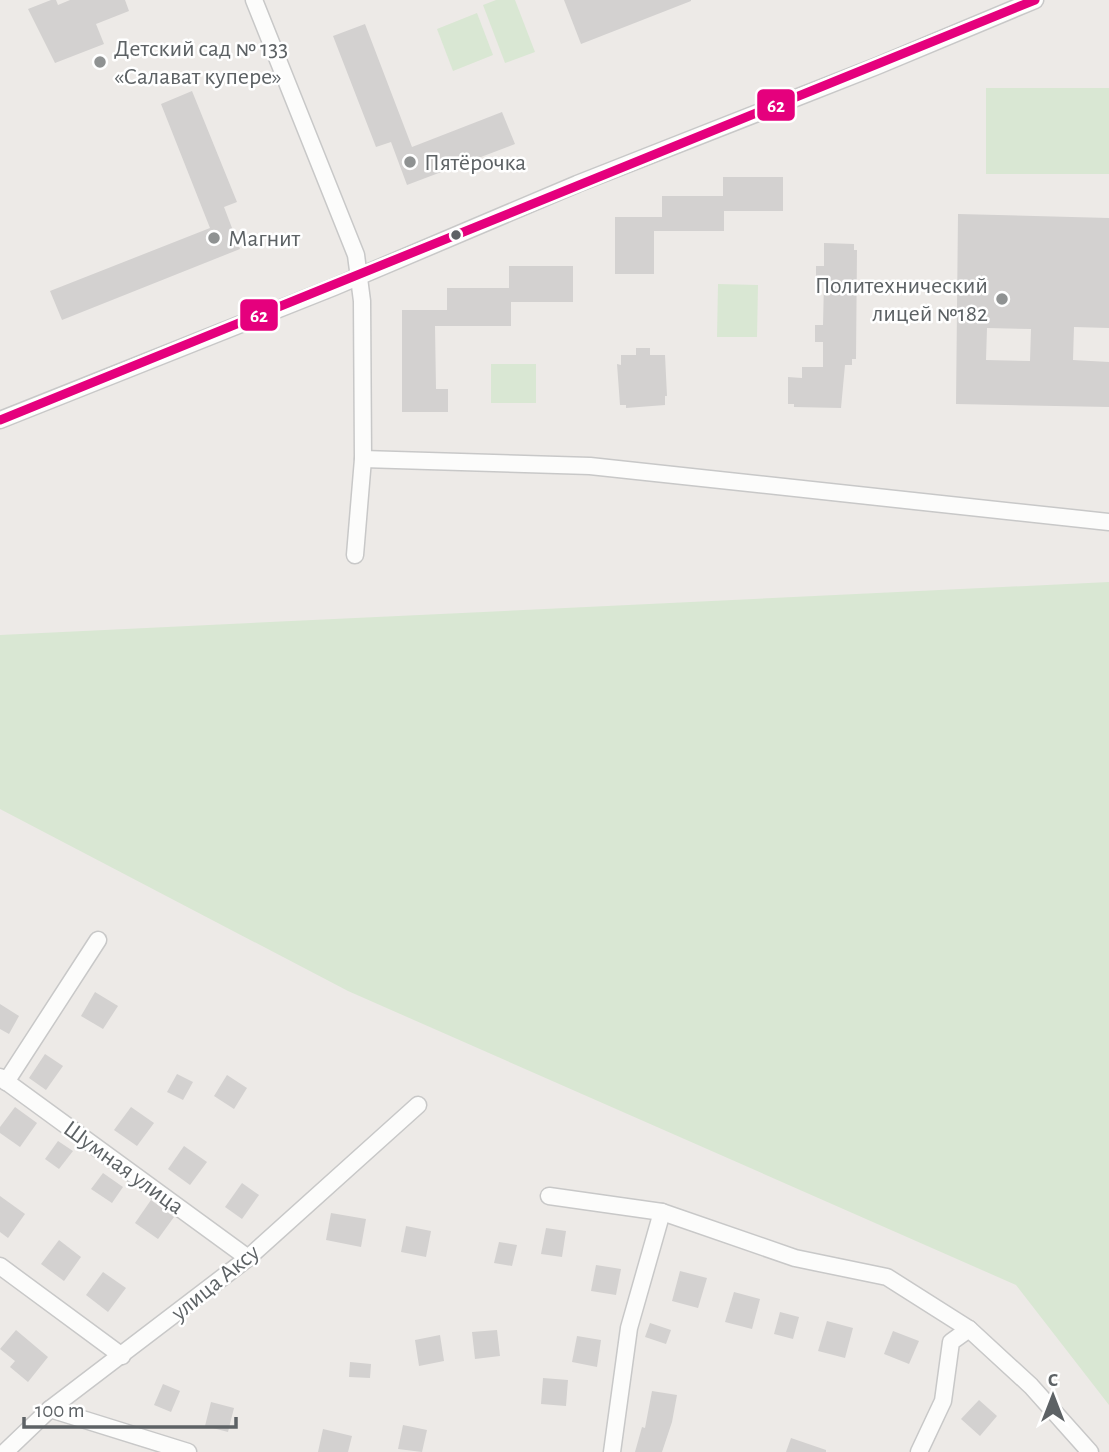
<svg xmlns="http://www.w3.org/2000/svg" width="1109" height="1452" viewBox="0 0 1109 1452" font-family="'Alegreya Sans',sans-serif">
  <rect width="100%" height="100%" fill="#edeae7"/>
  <!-- green -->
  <g fill="#d9e7d3">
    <polygon points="496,0 515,0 535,52 505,63 483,5"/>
    <polygon points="477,13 493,55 453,71 437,29"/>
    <rect x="986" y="88" width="123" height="86"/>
    <polygon points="718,284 758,285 757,337 717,337"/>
    <rect x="491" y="364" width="45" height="39"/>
    <polygon points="1109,582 1109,1405 1016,1285 348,991 0,809 0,635"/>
  </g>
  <!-- building -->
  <g fill="#d3d1d0" fill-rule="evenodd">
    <polygon points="51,0 56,0 58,5 70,0 125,0 129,11 96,24 104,44 55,63 28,9"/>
    <polygon points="564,0 691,0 691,1 581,44"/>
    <polygon points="365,24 412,147 502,112 515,144 407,185 391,142 376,147 333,36"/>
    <polygon points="192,91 237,202 224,207 240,249 62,320 50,291 210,228 161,104"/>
    <polygon points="723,177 783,177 783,211 724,211 724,231 654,231 654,274 615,274 615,217 662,217 662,196 723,196"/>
    <path d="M958,214L1109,218V328L1074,327L1073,360L1109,362V407L956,404ZM987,328L1031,329L1030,361L986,360Z"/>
    <polygon points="824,243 854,244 854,250 857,250 856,359 852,359 852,365 845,365 841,408 794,407 794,404 788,404 788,377 802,378 802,367 823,367 823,342 815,342 815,325 823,325 824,282 816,282 816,266 824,266"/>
    <polygon points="509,266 573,266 573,302 511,302 511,326 435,326 436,389 448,389 448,412 402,412 402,310 447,310 447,288 509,288"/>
    <polygon points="636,348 650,348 650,355 665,355 667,396 665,396 665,405 626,408 626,405 620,405 617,364 621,365 621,355 636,355"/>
    <polygon points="95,992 118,1006 103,1029 81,1016"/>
    <polygon points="0,1004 19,1016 9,1034 0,1029"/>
    <polygon points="45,1054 63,1066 46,1090 29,1078"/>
    <polygon points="177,1074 193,1082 183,1100 167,1092"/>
    <polygon points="227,1075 247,1088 234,1109 214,1096"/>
    <polygon points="15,1107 37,1123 20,1147 0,1133 0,1127"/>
    <polygon points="131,1107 154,1123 137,1146 114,1130"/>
    <polygon points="58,1141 73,1151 59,1169 45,1159"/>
    <polygon points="184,1146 207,1162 190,1185 168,1169"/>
    <polygon points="103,1173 123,1187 112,1203 91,1189"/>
    <polygon points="242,1183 259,1195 242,1219 225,1207"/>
    <polygon points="0,1196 25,1214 8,1238 0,1232"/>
    <polygon points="151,1200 174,1217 158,1239 135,1223"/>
    <polygon points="331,1213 366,1219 361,1247 326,1240"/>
    <polygon points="406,1226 431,1231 426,1257 401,1252"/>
    <polygon points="546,1228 566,1231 562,1257 541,1254"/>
    <polygon points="59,1240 81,1257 64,1281 41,1264"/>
    <polygon points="499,1242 517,1245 512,1266 494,1263"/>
    <polygon points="596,1265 621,1269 616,1295 591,1291"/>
    <polygon points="680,1271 707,1278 698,1308 672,1301"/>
    <polygon points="103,1272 126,1288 108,1312 86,1295"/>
    <polygon points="734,1292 760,1299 752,1329 725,1322"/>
    <polygon points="780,1312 799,1317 793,1339 774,1334"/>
    <polygon points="827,1321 853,1328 845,1358 818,1351"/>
    <polygon points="650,1323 671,1330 666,1344 645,1337"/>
    <polygon points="16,1330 48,1357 28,1382 10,1367 15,1361 0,1349"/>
    <polygon points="497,1330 500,1356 475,1359 472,1332"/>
    <polygon points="893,1331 919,1341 909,1364 884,1354"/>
    <polygon points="440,1335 444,1361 419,1366 415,1340"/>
    <polygon points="577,1336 601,1340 597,1367 572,1362"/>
    <polygon points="350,1362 371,1364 370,1378 349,1377"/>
    <polygon points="543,1378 568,1380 566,1406 541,1404"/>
    <polygon points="163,1384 180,1391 171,1412 154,1405"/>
    <polygon points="652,1391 677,1395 672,1422 662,1452 635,1452 642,1427 645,1428"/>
    <polygon points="979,1400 997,1416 980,1436 961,1419"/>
    <polygon points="211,1402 234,1408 228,1432 205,1426"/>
    <polygon points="403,1425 427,1430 422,1452 398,1449"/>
    <polygon points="323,1429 352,1436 348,1452 318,1452"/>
    <polygon points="791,1438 826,1450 826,1452 786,1452"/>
  </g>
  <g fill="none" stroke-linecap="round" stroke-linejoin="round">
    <!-- minor casing -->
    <g stroke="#c8c8c8" stroke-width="19">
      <g id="minor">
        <polyline points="254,0 356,255 362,301 363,459 355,555"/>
        <polyline points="0,420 334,287 577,184 877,66 1035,0"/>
        <polyline points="363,459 590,466 1109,522"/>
        <polyline points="0,1077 248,1258"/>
        <polyline points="6,1082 98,940"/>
        <polyline points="549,1196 662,1212 795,1258 887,1277 969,1329 1031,1386 1090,1452"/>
        <polyline points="0,1266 122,1356"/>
        <polyline points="50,1409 188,1452"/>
        <polyline points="5,1452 50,1409 248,1258 418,1105"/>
        <polyline points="612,1452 629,1328 662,1212"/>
        <polyline points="919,1452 943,1401 951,1342 969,1329"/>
      </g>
    </g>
    <!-- minor -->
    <use href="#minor" stroke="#fcfcfb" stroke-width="16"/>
    <!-- bus-1 casing -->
    <g stroke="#fff" stroke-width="14">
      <polyline id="bus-1" points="0,420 1035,0"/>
    </g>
    <!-- bus-1 -->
    <use href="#bus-1" stroke="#e5007d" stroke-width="9"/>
  </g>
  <!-- markers -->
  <g fill="#8f9292" stroke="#fff" stroke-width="2.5">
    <circle cx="100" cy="62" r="7"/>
    <circle cx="410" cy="162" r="7"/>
    <circle cx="214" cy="238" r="7"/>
    <circle cx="1002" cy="299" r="7"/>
  </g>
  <circle fill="#5d6265" stroke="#fff" stroke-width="2.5" cx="456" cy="235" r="6"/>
  <g text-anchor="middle" stroke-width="5" stroke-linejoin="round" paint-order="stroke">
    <!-- poi labels -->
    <g font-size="24" fill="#5d6265" stroke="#fff" text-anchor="start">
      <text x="114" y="56">Детский сад № 133<tspan x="114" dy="28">«Салават купере»</tspan></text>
      <text x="424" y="170">Пятёрочка</text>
      <text x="228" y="246">Магнит</text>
      <text x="988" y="293" text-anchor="end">Политехнический<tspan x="988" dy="28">лицей №182</tspan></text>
    </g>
    <!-- street labels -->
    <g font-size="24" fill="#5d6265" stroke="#fff">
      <text transform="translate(124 1167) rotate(36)" y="8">Шумная улица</text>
      <text transform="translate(215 1282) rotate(-39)" y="8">улица Аксу</text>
    </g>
  </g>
  <g stroke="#fff" stroke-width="2.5">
    <rect x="756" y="88" width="40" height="34" rx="7" fill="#e5007d"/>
    <rect x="239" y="298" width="40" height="34" rx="7" fill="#e5007d"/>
  </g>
  <g font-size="19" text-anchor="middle" font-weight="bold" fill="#fff">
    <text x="776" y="112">62</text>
    <text x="259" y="322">62</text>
  </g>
  <!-- north arrow -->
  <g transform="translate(1053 1396)" stroke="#ffffff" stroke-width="5" paint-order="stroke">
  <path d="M0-5L12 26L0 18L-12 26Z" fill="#5d6265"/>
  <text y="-10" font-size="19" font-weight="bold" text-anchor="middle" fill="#5d6265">С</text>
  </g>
  <!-- scale -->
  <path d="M24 1417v10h212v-10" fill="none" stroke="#5d6265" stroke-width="3.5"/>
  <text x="35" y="1417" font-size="21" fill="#5d6265" stroke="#ffffff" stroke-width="5" paint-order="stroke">100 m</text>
</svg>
